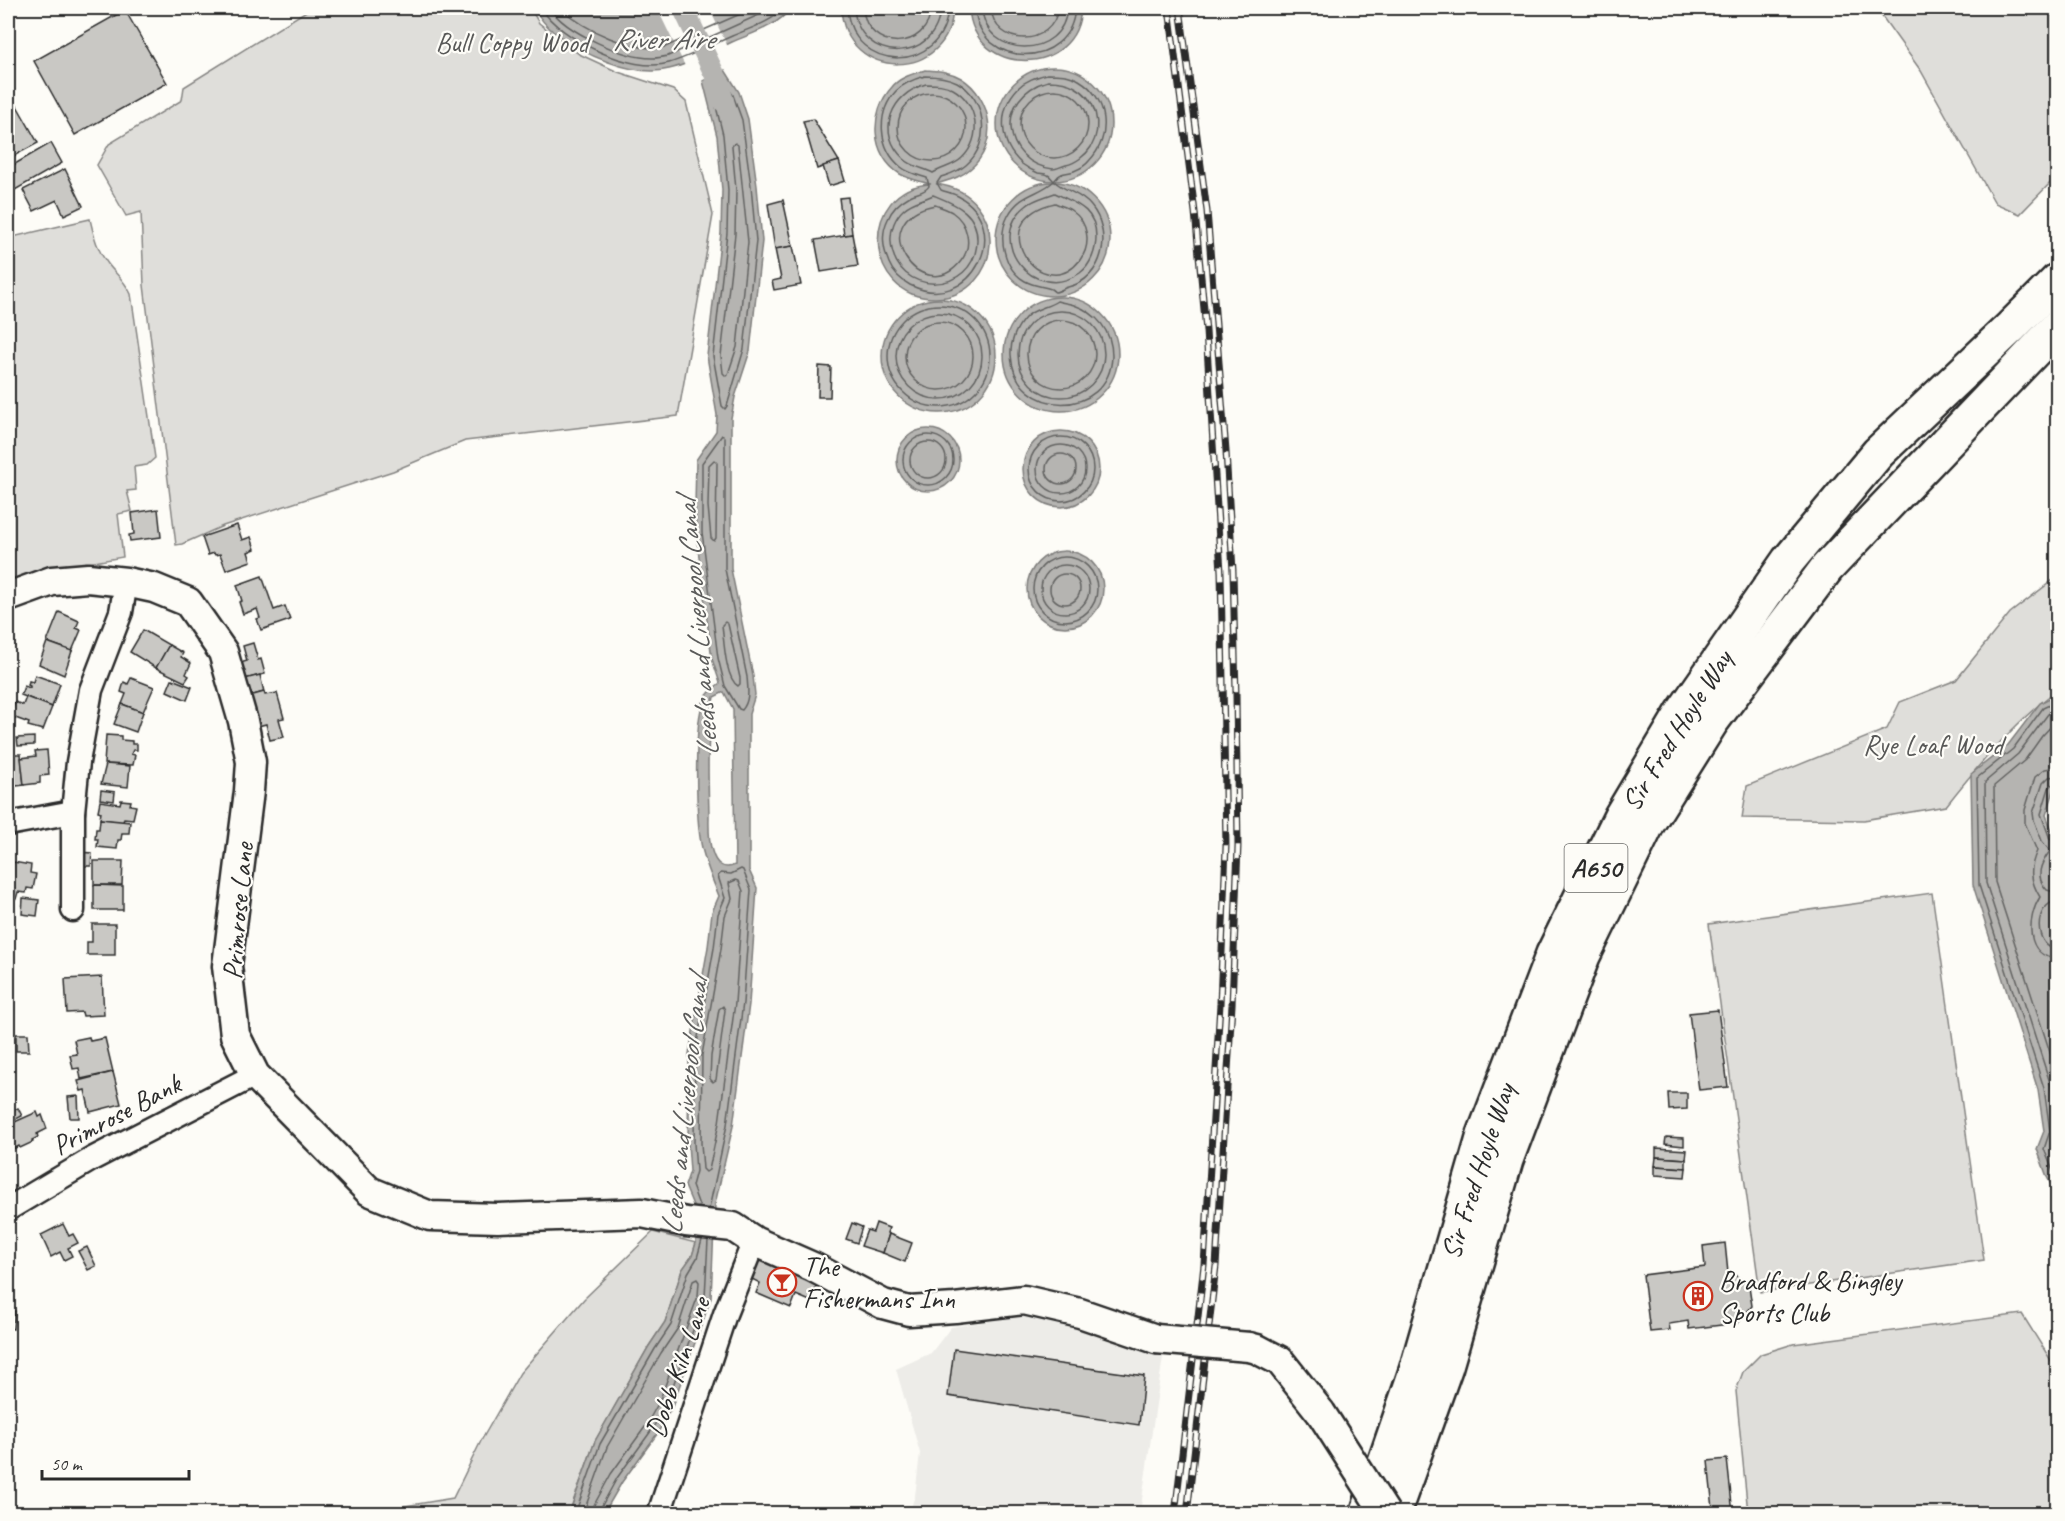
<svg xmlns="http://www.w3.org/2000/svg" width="2065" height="1521" viewBox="0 0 2065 1521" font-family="Caveat,sans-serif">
  <rect width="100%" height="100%" fill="#fdfcf7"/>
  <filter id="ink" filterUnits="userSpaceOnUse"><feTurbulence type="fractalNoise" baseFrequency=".0167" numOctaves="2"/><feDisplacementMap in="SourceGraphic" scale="12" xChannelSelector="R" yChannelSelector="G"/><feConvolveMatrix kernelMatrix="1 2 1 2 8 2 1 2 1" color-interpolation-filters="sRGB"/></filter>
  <g filter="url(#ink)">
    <!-- built -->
    <polygon fill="#edece8" points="1021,1316 1164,1350 1140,1513 909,1513 915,1496 920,1453 896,1369 931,1353 951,1327"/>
    <!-- green -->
    <g fill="#dfdeda" stroke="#858482" stroke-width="1.5">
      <polygon points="311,8 530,8 539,23 579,54 618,72 673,90 686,102 713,215 678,416 465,441 393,471 223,526 182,544 176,545 144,285 141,212 126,216 97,165 109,144 182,100 184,87"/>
      <polygon points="1876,8 2057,8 2057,176 2020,214 1995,203 1921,71"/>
      <path d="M90,219C94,236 97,250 108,264C117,276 123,278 131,294L155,458L147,465L134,467L136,490L127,491L132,511L118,514L123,557L31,573L8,585V238Z"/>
      <path d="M2057,577V690C2016,721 1978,765 1946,806L1864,820L1742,818L1747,786L1887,729L1900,702L1956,680L2010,613Z"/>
      <polygon points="1932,893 1984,1260 1760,1292 1709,924"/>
      <polygon points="653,1232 696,1243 692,1256 682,1270 665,1322 649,1346 595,1441 569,1513 409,1514 405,1506 453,1498 481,1441 520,1373 584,1299"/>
      <polygon points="2022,1314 2057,1370 2057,1513 1748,1513 1736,1391 1743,1372 1761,1354 1793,1344"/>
    </g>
    <!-- water -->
    <g fill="#b5b4b1" stroke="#7e7d7b" stroke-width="1.5" fill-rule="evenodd">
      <path d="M534,8H643L648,9L658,8H791C778,26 753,33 732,42C713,51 689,65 669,69C634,78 581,54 554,32C545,25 539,17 534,8Z"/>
      <path d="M841,8H953C951,82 845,83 841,8Z"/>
      <path d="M969,8H1081C1078,78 973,78 969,8Z"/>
      <circle cx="1054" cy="124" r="57"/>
      <path d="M725,70L739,92L748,119L757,186L762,241L750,351L735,397L731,418V569L753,676L755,695L749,714V870L757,888L749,1004L733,1126L715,1204L711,1298L672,1407L657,1434L622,1482L604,1513L569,1514L595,1441L649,1346L665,1322L682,1270L692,1256L696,1243L695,1210L685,1186L690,1171L688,1143L689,1054L708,947L712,912L719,896C713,881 706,865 702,848C696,823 693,723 704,700C708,693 713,688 720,683L712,659L696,533L695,506L696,460L716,431L717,415L707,356L721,233L722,190L717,136L703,81ZM724,692L733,709L735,865C723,871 715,863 712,851C708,840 709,826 709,814C708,776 706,734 714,697Z"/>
      <path d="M925,70C937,71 950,71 961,78C992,97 1000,145 970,169C960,178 949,180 936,184C1013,194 1003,296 936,298C862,300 858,187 931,184C920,181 910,180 900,174C870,155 869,112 892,87C900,77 913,74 925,70Z"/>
      <circle cx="1053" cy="239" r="57"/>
      <circle cx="1061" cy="354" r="57"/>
      <circle cx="939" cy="356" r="57"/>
      <circle cx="928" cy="460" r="31"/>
      <circle cx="1061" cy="469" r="38"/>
      <circle cx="1065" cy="589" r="38"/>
      <polygon points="2057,694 2057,787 2054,791 2046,815 2057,843 2057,856 2053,871 2057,901 2053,926 2058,949 2057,1196 2047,1177 2037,1149 2044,1131 2038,1090 1973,885 1971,774 2008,745 2040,703"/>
    </g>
    <!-- pier -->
    <polygon fill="#fdfcf7" points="657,8 709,8 728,47 685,66"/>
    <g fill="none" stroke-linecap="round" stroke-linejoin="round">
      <!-- shore -->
      <g stroke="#626261" stroke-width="1.5">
        <path d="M541,8C560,39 632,74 669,63C690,57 711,45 732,36C748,29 773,22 783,8"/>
        <path d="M550,8C565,32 625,59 654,58C658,58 663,57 668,56L774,8"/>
        <path d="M561,8C584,30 633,53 665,47L754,8"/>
        <path d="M847,8C852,75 944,74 948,8"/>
        <path d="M854,8C858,65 938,64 940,8"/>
        <path d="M863,8C866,53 929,52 931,8"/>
        <path d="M975,8C979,70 1071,70 1075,8"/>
        <path d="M982,8C985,60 1064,60 1067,8"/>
        <path d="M991,8C994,48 1053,48 1058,8"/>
        <path d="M1047,74C1058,74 1069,74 1079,80C1108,97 1113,137 1089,161C1086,165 1079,169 1074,171C1070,173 1064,172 1060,175C1058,176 1056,179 1054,181C1066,192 1081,193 1091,206C1113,232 1104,279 1068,287C1064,288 1058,292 1055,292C1054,292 1053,290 1051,289C1042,286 1034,286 1025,281C1004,269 997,237 1008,216C1020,193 1039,195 1054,181C1052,179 1050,176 1048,175C1045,173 1041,174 1038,173C1033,171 1026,167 1022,164C999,144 997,110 1018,88C1026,80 1036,77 1047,74Z"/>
        <path d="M925,76C936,76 947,77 957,82C986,98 992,143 966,165C958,172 950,174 941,177L937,183L941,190C946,192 952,193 958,196C1015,226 972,316 910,285C901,280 893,273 889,263C883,249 881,233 888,219C892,209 901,201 910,196C917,192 925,193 929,186L927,178C918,175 908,173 901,167C878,148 876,113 896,91C904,83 914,79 925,76Z"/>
        <polygon points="722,79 733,95 742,120 751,186 756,241 744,349 727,406 725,409 722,406 713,356 727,233 728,190 723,135 711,86 712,83"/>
        <path d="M1048,81C1058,81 1067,82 1075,87C1096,98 1103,126 1091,147C1086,155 1076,163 1066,165C1062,166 1056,169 1053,169C1002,163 994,96 1048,81Z"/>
        <path d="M926,84C936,84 945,84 953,89C978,103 983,138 962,158C954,166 943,167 933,173C924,168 912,167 904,159C875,132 891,94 926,84Z"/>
        <circle cx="1054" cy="124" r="34"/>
        <circle cx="932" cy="127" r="34"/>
        <polygon points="735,143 738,145 748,242 737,347 728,374 726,376 723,373 721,356 735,234 736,190 732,146"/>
        <path d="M1055,193C1075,203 1096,209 1096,237C1096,250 1091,265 1080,273C1033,305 984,240 1026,206C1034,199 1045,197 1055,193Z"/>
        <path d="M933,195C955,204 978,212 977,241C975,296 895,298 891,242C890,230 895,217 904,209C913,201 924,200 933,195Z"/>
        <path d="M1055,203C1061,206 1067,207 1072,211C1088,222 1092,244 1080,260C1043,308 979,220 1055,203Z"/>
        <path d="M935,205C941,207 947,209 952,212C968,223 973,246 961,261C922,311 860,219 935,205Z"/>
        <path d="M1057,301C1063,303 1068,303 1074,305C1097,313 1112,331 1112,356C1110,419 1015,420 1011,355C1010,342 1016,328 1025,318C1034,308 1047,308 1057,301Z"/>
        <circle cx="939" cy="356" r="51"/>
        <circle cx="1061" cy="354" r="43"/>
        <circle cx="939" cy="356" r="43"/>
        <circle cx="1061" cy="354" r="34"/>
        <circle cx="939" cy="356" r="34"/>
        <circle cx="928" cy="460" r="25"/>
        <path d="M722,435L725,438V569L747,677C748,689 750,701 742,710L739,709L725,686L718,658L702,532V463Z"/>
        <circle cx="1061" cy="469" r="32"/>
        <circle cx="928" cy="460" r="18"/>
        <circle cx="1061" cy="469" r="24"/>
        <circle cx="1061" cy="469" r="15"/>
        <polygon points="714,460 717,463 716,538 714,541 711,538 708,506 709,465"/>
        <circle cx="1065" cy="589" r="32"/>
        <circle cx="1065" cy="589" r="24"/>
        <circle cx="1065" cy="589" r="15"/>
        <path d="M725,622L728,624L740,678V684L738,686C725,678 724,640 722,625Z"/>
        <polyline points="2058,701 2043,708 2013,749 1977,778 1979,885 2044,1088 2050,1131 2044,1149 2058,1183"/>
        <polyline points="2058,709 2048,714 2018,754 1985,782 1986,883 2051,1086 2057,1131 2052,1149 2058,1166"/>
        <polyline points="2058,719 2042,736 2025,760 1994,786 1995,882 2058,1077"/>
        <path d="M2058,767L2045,769L2035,777L2025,810V823L2037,851C2029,868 2030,881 2040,897C2027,917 2024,957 2058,959"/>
        <path d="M2058,776L2049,777L2043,783L2033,813L2034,820L2042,841L2050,851C2041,863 2034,877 2047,890L2058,893"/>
        <polyline points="2058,783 2053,784 2049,788 2041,814 2050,839 2058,843"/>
        <polygon points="736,880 739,881 743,891 735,1003 719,1123 709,1170 706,1172 703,1169 701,1143 702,1055 721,949 725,916 732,899 729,883"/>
        <path d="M2058,901C2033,903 2033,948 2058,950"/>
        <polygon points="723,1006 725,1010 716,1080 713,1082 710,1079 711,1056 719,1009"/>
        <polyline points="700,1208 692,1186 696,1171 694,1143 695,1054 714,948 718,914 725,898 718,876 721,873 731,874 741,869 743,870 751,890 743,1003 727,1125 709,1209"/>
        <polyline points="575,1514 600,1444 655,1349 671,1325 688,1273 697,1258 702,1240"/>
        <polyline points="583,1514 607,1447 661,1353 678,1328 693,1281 697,1279 699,1282 698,1296 659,1402 645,1427 611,1474 594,1505 592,1514"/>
        <polyline points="600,1514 600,1509 617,1478 651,1431 666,1405 705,1297 708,1240"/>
      </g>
      <!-- canal -->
      <polyline stroke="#b5b4b1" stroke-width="21" points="683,8 715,75 724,102"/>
    </g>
    <!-- building -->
    <g fill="#c9c8c4" stroke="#2b2b2b" stroke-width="1.5">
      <polygon points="125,10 167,83 75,135 34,61"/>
      <polygon points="12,97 38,143 8,159 8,100"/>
      <polygon points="813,119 839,161 817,169 803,121"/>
      <polygon points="51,143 62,163 8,194 8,168"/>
      <polygon points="839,161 845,181 829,186 823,166"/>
      <polygon points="65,169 83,206 64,215 57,200 34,211 23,190"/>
      <polygon points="848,197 852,234 844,235 839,198"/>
      <polygon points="783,200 793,246 775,249 768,204"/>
      <polygon points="852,234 858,266 821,272 815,240"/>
      <polygon points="793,246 801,285 774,290 772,281 781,279 775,249"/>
      <polygon points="819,366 831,367 830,397 818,397"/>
      <polygon points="158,509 161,537 130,541 129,535 134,534 132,513"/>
      <polygon points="237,525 242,540 251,537 255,549 248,552 251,561 226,570 220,554 215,555 214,553 208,555 202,537"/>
      <polygon points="262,576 274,610 285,606 290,620 261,630 257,619 260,618 257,609 243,614 239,602 242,601 237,585"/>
      <polygon points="59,612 79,621 76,628 81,630 72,651 47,642"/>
      <polygon points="143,630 169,645 156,668 130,652"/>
      <polygon points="47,642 72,651 64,675 39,664"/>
      <polygon points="253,643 258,660 261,659 265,674 241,680 237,664 247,661 243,646"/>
      <polygon points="169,645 183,653 181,657 191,663 186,674 189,676 185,682 156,668"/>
      <polygon points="35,675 60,684 52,707 21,695 24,686 30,688 30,686 28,685 29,681 33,682"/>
      <polygon points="260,675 264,692 246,697 241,680"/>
      <polygon points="131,678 154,687 143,712 122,704 126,694 121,692 124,682 128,684"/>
      <polygon points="172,679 192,687 187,700 167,691"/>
      <polygon points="264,692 265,695 277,693 284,718 279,719 284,737 270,740 266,724 254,727 246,697"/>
      <polygon points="26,697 52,707 43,730 28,726 29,723 10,716 15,702 23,705"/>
      <polygon points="122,704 143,712 136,732 114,724"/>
      <polygon points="106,735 121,736 121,740 132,741 132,744 137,744 137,750 133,750 131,754 135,755 133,765 104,764"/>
      <polygon points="34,737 34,745 18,746 17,738"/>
      <polygon points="8,750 13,750 13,754 21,754 24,785 8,787"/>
      <polygon points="47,750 49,775 40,776 40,783 24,785 21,758 36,756 35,751"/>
      <polygon points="106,764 130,766 128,787 101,784"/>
      <polygon points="101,790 115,792 114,801 100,799"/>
      <polygon points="121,800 131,801 130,805 136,806 133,819 124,818 123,822 100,819 101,812 98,811 100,801 120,804"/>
      <polygon points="100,819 130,822 129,833 122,833 121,840 118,840 117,849 97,847 98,839 95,839 96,829 99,829"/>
      <polygon points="78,852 92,853 91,866 78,866"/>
      <polygon points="94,861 123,861 122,885 94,885"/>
      <polygon points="13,862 31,865 30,873 36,874 33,889 27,888 26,893 18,892 16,899 8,898"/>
      <polygon points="94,885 123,886 123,910 94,910"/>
      <polygon points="23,898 39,900 37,916 22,914"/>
      <polygon points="92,924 115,924 115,955 87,955 87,942 92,942"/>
      <polygon points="102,977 104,1015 83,1016 82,1012 67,1013 65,979"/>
      <polygon points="1718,1010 1728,1087 1699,1090 1689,1013"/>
      <polygon points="16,1034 28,1034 29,1051 16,1051"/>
      <polygon points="89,1037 90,1041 105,1038 113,1072 81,1079 79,1068 73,1069 70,1055 77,1054 74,1040"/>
      <polygon points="113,1072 121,1104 90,1112 85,1090 81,1091 78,1081"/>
      <polygon points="1668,1093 1687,1093 1687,1109 1669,1110"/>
      <polygon points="78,1096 79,1118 70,1118 68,1097"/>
      <polygon points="18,1108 22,1116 8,1123 8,1113"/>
      <polygon points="37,1112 39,1117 42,1115 47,1129 37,1134 38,1137 32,1140 33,1142 20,1148 19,1146 13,1149 8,1138 8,1125"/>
      <polygon points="1666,1137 1684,1138 1684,1146 1665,1144"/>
      <polygon points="1656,1148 1687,1150 1686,1159 1656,1157"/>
      <polygon points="1656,1157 1686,1159 1686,1168 1655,1166"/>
      <polygon points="1655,1166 1686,1168 1685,1177 1655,1175"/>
      <polygon points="852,1223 862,1227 857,1243 846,1239"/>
      <polygon points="876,1223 889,1228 887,1233 889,1234 883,1253 861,1246 867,1230 873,1232"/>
      <polygon points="63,1224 69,1236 73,1234 78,1243 68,1248 72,1256 64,1260 60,1252 51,1257 41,1235"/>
      <polygon points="889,1234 912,1243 905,1262 883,1253"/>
      <polygon points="1725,1243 1728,1273 1731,1272 1749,1286 1752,1306 1738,1323 1689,1329 1688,1321 1669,1324 1670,1330 1650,1332 1643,1275 1705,1267 1703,1246"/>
      <polygon points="87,1247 96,1266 88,1270 78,1251"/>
      <polygon points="758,1259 817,1284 810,1301 796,1295 791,1308 756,1293 760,1283 750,1278"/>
      <polygon points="8,1309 15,1311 13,1329 8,1328"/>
      <polygon points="954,1349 1144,1376 1139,1425 948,1396"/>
      <polygon points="1727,1459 1733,1514 1703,1514 1703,1510 1713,1509 1708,1461"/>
    </g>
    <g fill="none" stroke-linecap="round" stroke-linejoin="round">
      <!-- minor casing -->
      <g stroke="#2b2b2b" stroke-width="27">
        <g id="minor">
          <polyline points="8,824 73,812"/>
          <polyline points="73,910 73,812 78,762 91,690 121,612 126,582"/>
          <polyline points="8,1209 92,1159 255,1075"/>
          <polyline points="659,1514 725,1314 754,1241"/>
        </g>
      </g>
      <!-- tertiary casing -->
      <g stroke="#2b2b2b" stroke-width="33">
        <g id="tertiary">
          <polyline points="8,597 52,581 88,578 126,582 154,588 188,602 223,652 243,721 251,762 249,791 227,966 235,1035 255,1075 369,1191 430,1216 498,1218 642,1213 686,1222 733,1227 754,1241 813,1267 883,1304 909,1311 955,1308 1024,1300 1080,1313 1156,1339"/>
          <polyline points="1249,1347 1257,1349 1280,1361 1321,1413"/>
        </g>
      </g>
      <!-- trunk casing -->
      <g stroke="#2b2b2b" stroke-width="38">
        <g id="trunk">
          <polyline points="1367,1514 1416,1371 1484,1135 1553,954 1621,816 1683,712 1788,561 1878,453 2011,327 2058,280"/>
          <polyline points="1393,1514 1446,1366 1506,1160 1583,956 1648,823 1712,721 1827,568 2058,326"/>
        </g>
      </g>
      <!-- minor -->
      <use href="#minor" stroke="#fdfcf7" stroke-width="22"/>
      <!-- tertiary -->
      <use href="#tertiary" stroke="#fdfcf7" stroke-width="28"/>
      <!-- trunk -->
      <use href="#trunk" stroke="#fdfcf7" stroke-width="33"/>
      <!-- rail casing -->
      <g stroke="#2b2b2b" stroke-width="7">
        <g id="rail">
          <polyline points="1169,8 1195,212 1206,331 1221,572 1226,846 1220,1004 1204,1265 1175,1514"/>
          <polyline points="1180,8 1207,211 1226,451 1233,571 1236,694 1238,846 1232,1005 1216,1266 1187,1514"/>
        </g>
      </g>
      <!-- rail -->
      <use href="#rail" stroke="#fdfcf7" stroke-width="4.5" stroke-dasharray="14" stroke-linecap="butt"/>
      <!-- tertiary-bridge casing -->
      <g stroke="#2b2b2b" stroke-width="33" stroke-linecap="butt">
        <g id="tertiary-bridge">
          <polyline points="1156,1339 1249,1347"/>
          <polyline points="1321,1413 1386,1514"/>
        </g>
      </g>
      <!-- tertiary-bridge -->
      <use href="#tertiary-bridge" stroke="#fdfcf7" stroke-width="28"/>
    </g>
  </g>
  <!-- icons -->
  <defs>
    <g id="bar-ring" transform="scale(1.5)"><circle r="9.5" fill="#fdfcf7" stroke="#c8321e" stroke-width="1.5"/><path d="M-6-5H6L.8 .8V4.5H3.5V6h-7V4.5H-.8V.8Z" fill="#c8321e"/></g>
    <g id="building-ring" transform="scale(1.5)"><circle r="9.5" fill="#fdfcf7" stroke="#c8321e" stroke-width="1.5"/><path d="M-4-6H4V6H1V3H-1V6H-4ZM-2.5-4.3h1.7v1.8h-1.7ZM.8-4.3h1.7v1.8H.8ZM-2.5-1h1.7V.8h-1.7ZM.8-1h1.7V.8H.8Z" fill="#c8321e"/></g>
  </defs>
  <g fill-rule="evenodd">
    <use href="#bar-ring" x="782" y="1282"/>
    <use href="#building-ring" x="1698" y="1296"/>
  </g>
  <g text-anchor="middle" stroke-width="4.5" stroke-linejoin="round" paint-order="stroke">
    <!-- shield labels -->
    <rect fill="#fdfcf7" stroke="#6a6a68" stroke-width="1.5" x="1564.5" y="844" width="63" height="48" rx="4.5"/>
    <g font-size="27" font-weight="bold" fill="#2b2b2b">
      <text x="1596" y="877">A650</text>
    </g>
    <!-- park labels -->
    <g font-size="28" fill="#585857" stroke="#fdfcf7">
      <text x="512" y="52">Bull Coppy Wood</text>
      <text x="1933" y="754">Rye Loaf Wood</text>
    </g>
    <!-- street labels -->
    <g font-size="28" fill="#2b2b2b" stroke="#fdfcf7">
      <text transform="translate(1676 730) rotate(-58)" y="10">Sir Fred Hoyle Way</text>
      <text transform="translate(237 911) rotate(-85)" y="10">Primrose Lane</text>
      <text transform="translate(116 1114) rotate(-28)" y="10">Primrose Bank</text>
      <text transform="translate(1477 1171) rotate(-72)" y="10">Sir Fred Hoyle Way</text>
      <text transform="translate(677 1367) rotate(-71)" y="10">Dobb Kiln Lane</text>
    </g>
    <!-- poi labels -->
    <g font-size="28" fill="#2b2b2b" stroke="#fdfcf7" text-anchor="start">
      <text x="803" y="1276">The<tspan x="803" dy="32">Fishermans Inn</tspan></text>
      <text x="1719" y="1290">Bradford &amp; Bingley<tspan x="1719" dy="32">Sports Club</tspan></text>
    </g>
    <!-- water labels -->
    <g font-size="30" font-style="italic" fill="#5b5b5a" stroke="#fdfcf7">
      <text x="663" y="49">River Aire</text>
      <text transform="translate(697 628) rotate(-95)" y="10">Leeds and Liverpool Canal</text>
      <text transform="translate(684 1106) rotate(-84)" y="10">Leeds and Liverpool Canal</text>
    </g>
  </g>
  <!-- margin -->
  <rect width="2065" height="1521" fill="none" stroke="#fdfcf7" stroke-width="30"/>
  <rect x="15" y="15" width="2035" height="1491" fill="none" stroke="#2b2b2b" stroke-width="2" filter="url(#ink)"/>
  <!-- scale -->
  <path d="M42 1470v9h147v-9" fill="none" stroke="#2b2b2b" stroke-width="3"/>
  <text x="51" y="1470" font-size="18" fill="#2b2b2b" stroke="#fdfcf7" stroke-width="4.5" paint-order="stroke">50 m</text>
</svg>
